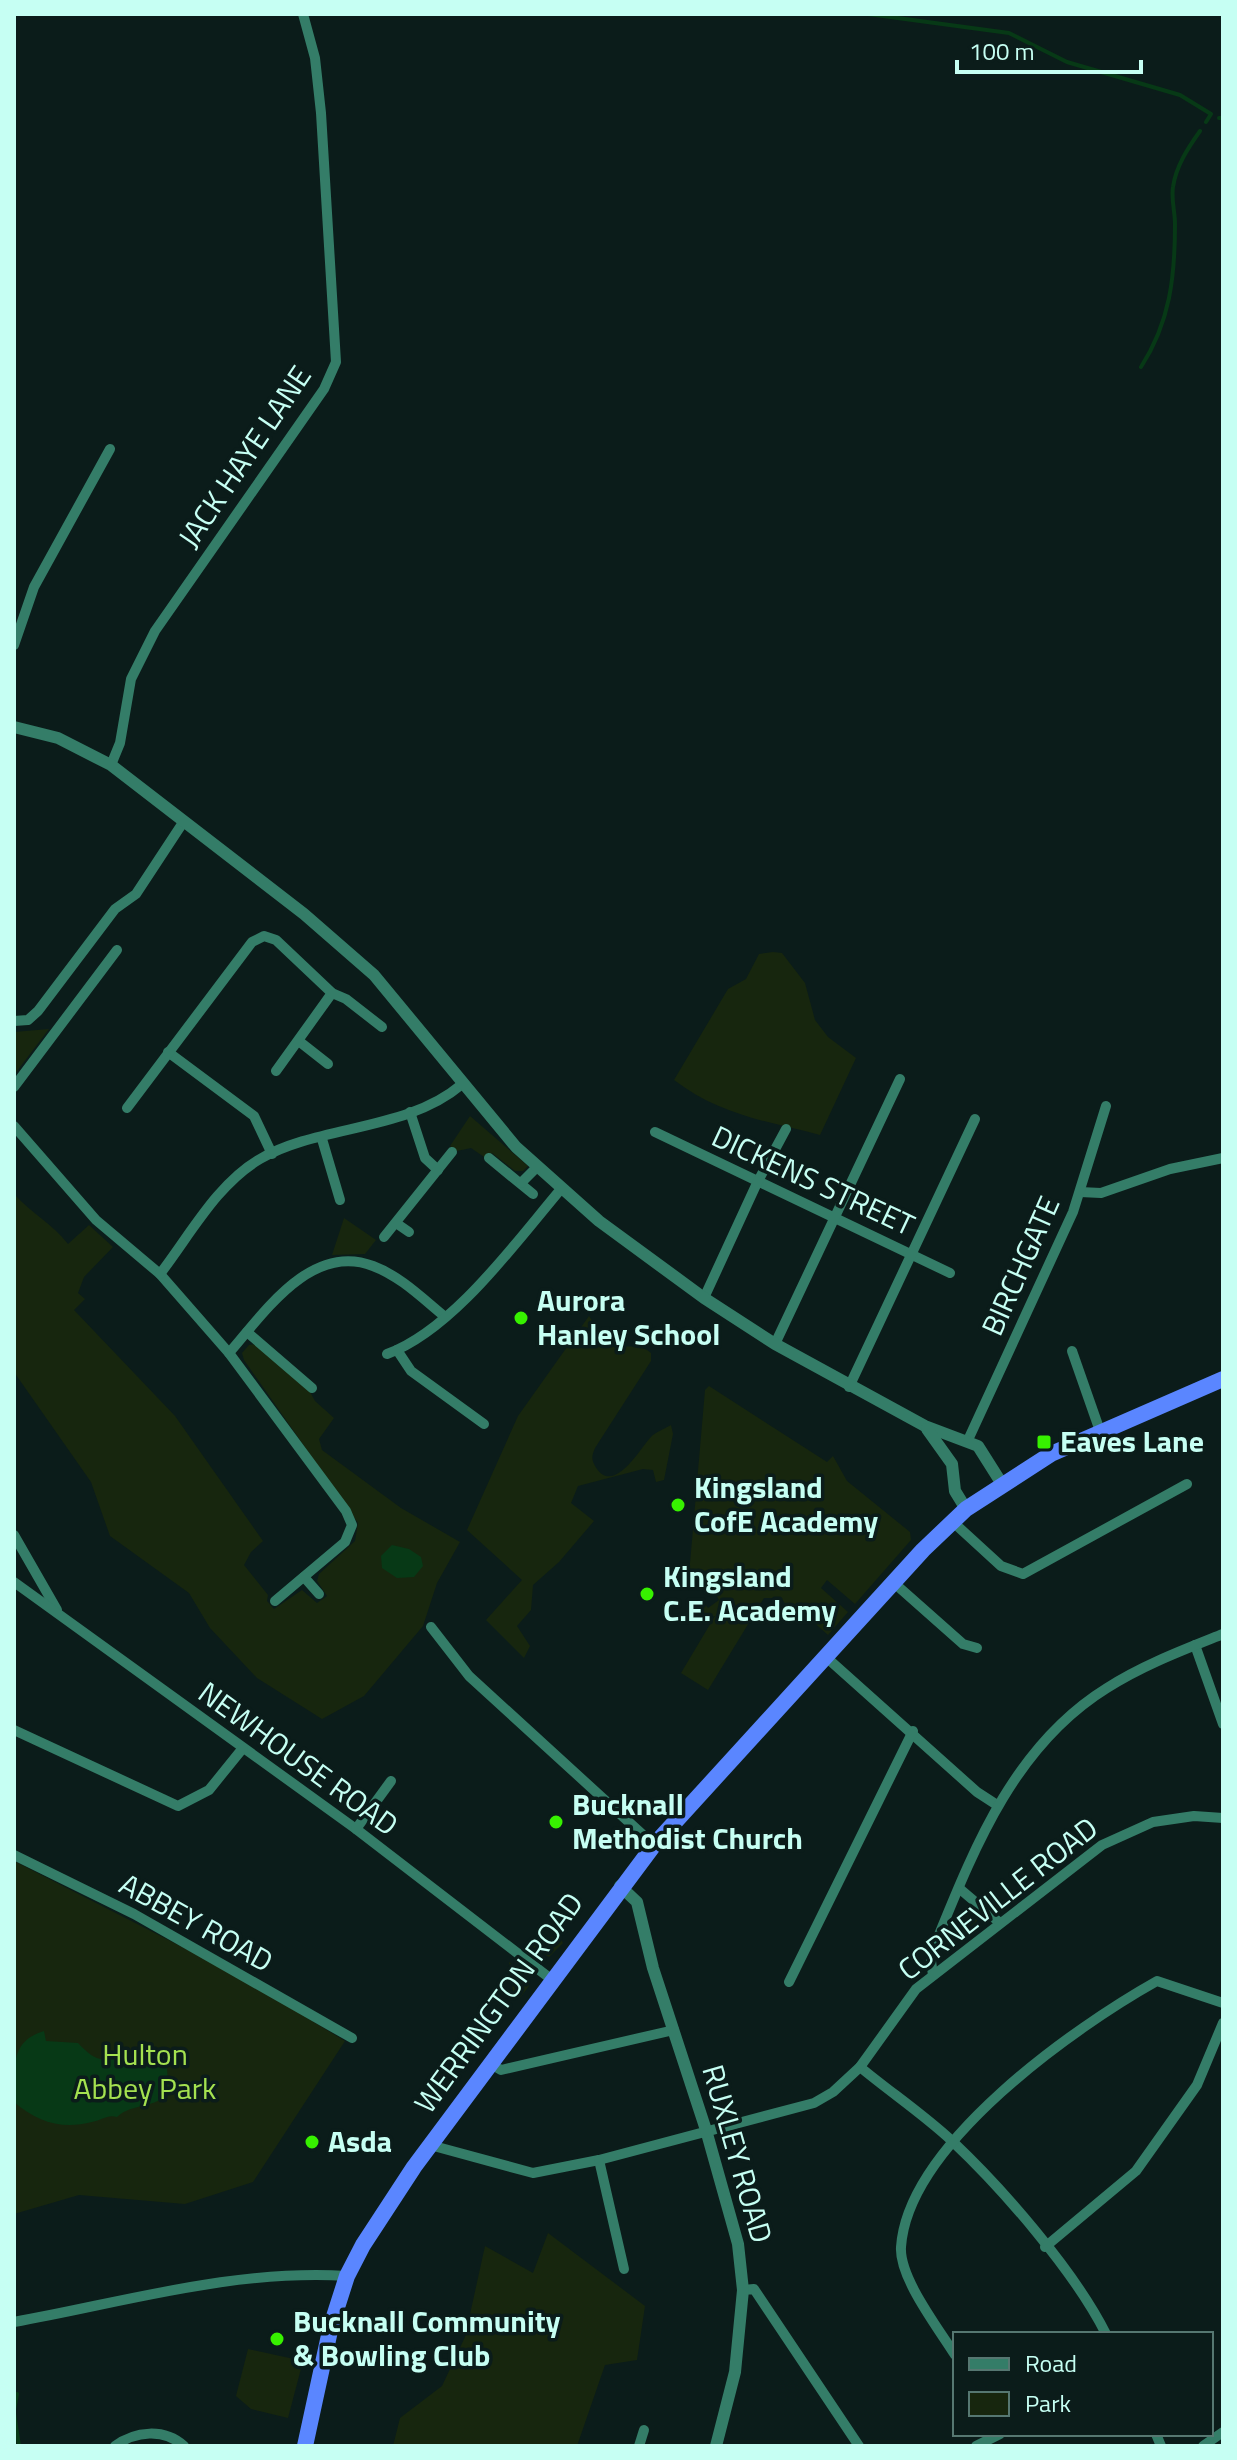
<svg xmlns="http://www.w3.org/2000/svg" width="1237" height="2460" viewBox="0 0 1237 2460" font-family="'Titillium Web',sans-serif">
  <rect width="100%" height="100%" fill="#0b1c1a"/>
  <!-- green -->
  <g fill="#17260e">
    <path d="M773,952L782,953L805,983L815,1020L828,1037L856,1058L820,1135C766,1121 720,1115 674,1080L728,989L746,979L759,954Z"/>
    <polygon points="49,1029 14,1075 14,1032"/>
    <polygon points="470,1116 528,1166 523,1171 515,1171 492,1153 487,1159 471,1148 457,1151 450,1146"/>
    <path d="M14,1194C31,1213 53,1224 68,1244L89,1225L113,1247L84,1277L78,1293L85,1299L74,1310L175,1416L263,1541L251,1552L244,1565L268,1595L267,1601L274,1609L302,1590L317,1603L327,1596L317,1581L319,1574L355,1541L358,1523L244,1360L242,1353L249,1345L256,1344L308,1388L315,1401L334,1418L319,1439L322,1450L401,1508L460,1542L437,1583L423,1626L364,1696L322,1719L257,1678L210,1628L189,1593L110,1536L91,1482L14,1372Z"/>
    <polygon points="344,1218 376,1240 365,1254 332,1255"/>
    <path d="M589,1316C596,1325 595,1338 606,1344C621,1351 637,1341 651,1353V1361L595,1448C592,1455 591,1459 595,1466C614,1499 643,1443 653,1435C658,1431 666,1428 671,1425L673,1434L664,1480L656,1482L653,1470L643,1469L578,1486L571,1503L594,1521L559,1562L533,1585L531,1610L517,1626L530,1646L524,1658L486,1620L522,1580L467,1530L518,1416Z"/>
    <polygon points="709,1386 827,1462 833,1456 847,1481 910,1532 911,1540 855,1604 827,1580 821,1588 848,1612 828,1635 792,1603 788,1607 781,1598 764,1598 708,1690 681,1673 715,1616 704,1618 697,1608 704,1603 708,1608 719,1600 709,1583 696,1584 689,1575 705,1390"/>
    <polygon points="14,1861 233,1973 345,2041 253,2182 185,2204 79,2195 14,2214"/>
    <polygon points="966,1911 977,1920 976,1929 946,1949 944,1944 958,1916"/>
    <polygon points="559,1936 563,1943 549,1957 525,1942"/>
    <polygon points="509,1962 527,1975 529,1986 520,1998 513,1991"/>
    <polygon points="548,2233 645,2306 637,2360 605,2365 577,2446 393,2446 400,2418 442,2386 465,2337 485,2246 533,2273"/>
    <polygon points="248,2349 303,2361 288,2418 251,2409 236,2396"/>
  </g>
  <!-- water -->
  <g fill="#073916">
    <polygon points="392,1545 409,1549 421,1557 423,1566 414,1577 397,1578 382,1568 381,1556"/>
    <path d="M44,2031L46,2041L78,2043C93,2059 104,2066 121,2050L135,2059L155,2054L166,2059L169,2091C156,2110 133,2102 117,2117C108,2114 102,2120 92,2122C62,2130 37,2122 14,2102C14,2071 9,2041 44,2031Z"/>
  </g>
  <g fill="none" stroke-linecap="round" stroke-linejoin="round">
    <!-- stream -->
    <g stroke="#073916" stroke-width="4">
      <polyline points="868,14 1009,33 1067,62 1180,95 1211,114 1206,122"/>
      <polyline points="1219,118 1223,118"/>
      <path d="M1141,367C1170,322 1175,277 1175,224C1175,212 1171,199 1173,187C1176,166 1188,148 1200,131"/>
      <polyline points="14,2410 17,2394"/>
      <polyline points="14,2413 19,2446"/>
    </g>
    <!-- minor -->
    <g stroke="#347d68" stroke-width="10">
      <polyline points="14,645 34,587 110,449"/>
      <polyline points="111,765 120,743 131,679 155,631 324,389 336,362 321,113 315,58 303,14"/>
      <polyline points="14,1021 28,1020 38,1011 115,909 136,894 184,821"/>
      <polyline points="300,1042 328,1064"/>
      <polyline points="168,1052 254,1116 272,1154"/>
      <polyline points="276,1071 332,993"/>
      <polyline points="14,1087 117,950"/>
      <polyline points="127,1108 252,942 264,936 276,940 332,993 346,999 382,1027"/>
      <polyline points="410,1112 425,1158 438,1170"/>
      <polyline points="14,1126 96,1220 160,1274 229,1353 346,1511 352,1525 345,1542 275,1601"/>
      <polyline points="655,1132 950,1273"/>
      <polyline points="322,1139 340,1200"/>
      <polyline points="489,1158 533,1194"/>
      <polyline points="521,1183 537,1167"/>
      <polyline points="1080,1192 1101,1193 1170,1169 1223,1158"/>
      <polyline points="396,1223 409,1232"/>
      <polyline points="384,1237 452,1152"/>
      <path d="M160,1274C190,1235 217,1184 260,1159C318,1125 407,1131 461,1085"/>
      <polyline points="704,1298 757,1183 786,1129"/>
      <polyline points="247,1332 312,1388"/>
      <polyline points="775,1344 900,1079"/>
      <polyline points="397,1350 411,1371 484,1424"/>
      <polyline points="1072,1351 1100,1431"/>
      <path d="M229,1353C264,1313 311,1242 373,1266C400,1276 422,1298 444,1316"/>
      <path d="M387,1354C453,1330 516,1242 561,1189"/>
      <polyline points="849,1387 975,1119"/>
      <polyline points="968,1440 1073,1212 1106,1106"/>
      <polyline points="953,1522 1001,1566 1023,1574 1187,1484"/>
      <polyline points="14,1535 57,1610"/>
      <polyline points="304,1577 319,1594"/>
      <polyline points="14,1582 356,1829 551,1979"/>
      <polyline points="893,1582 963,1644 977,1648"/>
      <polyline points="431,1627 469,1676 654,1845"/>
      <polyline points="1195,1645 1223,1724"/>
      <polyline points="826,1657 977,1792 997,1805"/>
      <polyline points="14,1730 178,1806 209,1790 243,1748"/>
      <polyline points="356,1829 391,1781"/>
      <polyline points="14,1855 134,1914 352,2038"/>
      <polyline points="960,1889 1000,1923"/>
      <path d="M933,1975L931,1961L936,1942C975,1846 1015,1745 1107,1688C1143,1665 1183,1650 1223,1634"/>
      <polyline points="789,1982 913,1731"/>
      <polyline points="489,2063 501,2070 674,2030"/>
      <path d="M860,2067C890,2092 923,2114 952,2141C1003,2189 1075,2272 1106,2334"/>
      <polyline points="430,2145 533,2173 599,2160 814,2103 833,2092 860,2067 916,1989 1102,1845 1153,1822 1194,1816 1223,1818"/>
      <polyline points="599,2160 624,2269"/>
      <polyline points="1045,2247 1136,2171 1197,2085 1223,2023"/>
      <polyline points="743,2290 754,2289 859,2446"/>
      <path d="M14,2322C125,2302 233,2269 347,2276"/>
      <path d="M955,2355C939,2329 899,2278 901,2247C908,2144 1075,2027 1157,1981L1223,2003"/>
      <polyline points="1156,2434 1161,2446"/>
      <path d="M115,2446C135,2431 164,2428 184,2446"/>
      <polyline points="639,2446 644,2430"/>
      <polyline points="976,2446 1000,2434"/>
      <polyline points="1203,2446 1223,2432"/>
    </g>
    <!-- tertiary -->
    <g stroke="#347d68" stroke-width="12">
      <polyline points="14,727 58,738 111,765 304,914 374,975 516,1147 599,1221 704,1298 775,1344 925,1426 978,1446 1002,1484"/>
      <polyline points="927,1429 952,1464 955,1491 966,1509"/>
      <polyline points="620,1886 637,1902 653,1968 706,2130 738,2244 743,2290 735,2372 716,2446"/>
    </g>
    <!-- trunk -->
    <polyline stroke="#5a86ff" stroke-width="16" points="305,2446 331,2326 347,2276 363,2245 414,2167 654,1845 923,1550 966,1509 1051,1454 1223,1379"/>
  </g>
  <!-- markers -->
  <g fill="#37f100" stroke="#0b1c1a" stroke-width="3">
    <circle cx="521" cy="1318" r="8"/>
    <rect x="1036" y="1434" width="16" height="16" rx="4"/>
    <circle cx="678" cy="1505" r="8"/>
    <circle cx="647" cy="1594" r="8"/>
    <circle cx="556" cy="1822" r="8"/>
    <circle cx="312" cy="2142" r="8"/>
    <circle cx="277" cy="2339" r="8"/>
  </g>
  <g text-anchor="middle" stroke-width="7" stroke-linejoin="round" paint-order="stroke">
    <!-- street labels -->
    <g font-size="30" fill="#c6fff3" stroke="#0b1c1a">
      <text transform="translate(245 457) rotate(-56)" y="10">JACK HAYE LANE</text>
      <text transform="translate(813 1181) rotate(25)" y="10">DICKENS STREET</text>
      <text transform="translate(1021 1266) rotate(-66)" y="10">BIRCHGATE</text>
      <text transform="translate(298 1759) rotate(36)" y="10">NEWHOUSE ROAD</text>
      <text transform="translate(998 1899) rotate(-38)" y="10">CORNEVILLE ROAD</text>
      <text transform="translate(196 1923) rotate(29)" y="10">ABBEY ROAD</text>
      <text transform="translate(499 2003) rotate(-54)" y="10">WERRINGTON ROAD</text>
      <text transform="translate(737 2154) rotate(74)" y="10">RUXLEY ROAD</text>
    </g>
    <!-- poi labels -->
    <g font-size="30" font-weight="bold" fill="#c6fff3" stroke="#0b1c1a" text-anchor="start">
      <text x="537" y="1311">Aurora<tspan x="537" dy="34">Hanley School</tspan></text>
      <text x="1060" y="1452">Eaves Lane</text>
      <text x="694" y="1498">Kingsland<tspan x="694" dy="34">CofE Academy</tspan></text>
      <text x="663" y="1587">Kingsland<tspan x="663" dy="34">C.E. Academy</tspan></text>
      <text x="572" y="1815">Bucknall<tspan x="572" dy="34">Methodist Church</tspan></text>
      <text x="328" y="2152">Asda</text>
      <text x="293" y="2332">Bucknall Community<tspan x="293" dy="34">&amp; Bowling Club</tspan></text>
    </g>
    <!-- park labels -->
    <g font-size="30" fill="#a4e150" stroke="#0b1c1a">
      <text x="145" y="2065">Hulton<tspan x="145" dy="34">Abbey Park</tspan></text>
    </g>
  </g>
  <!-- border -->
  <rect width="1237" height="2460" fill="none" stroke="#c6fff3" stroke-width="32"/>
  <!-- legend -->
  <rect x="953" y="2332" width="260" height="104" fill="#0b1c1a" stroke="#567771" stroke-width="2"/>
  <rect x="969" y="2358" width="40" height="12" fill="#347d68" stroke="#567771" stroke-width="2"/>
  <text x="1025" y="2372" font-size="24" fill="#c6fff3">Road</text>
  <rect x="969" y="2392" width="40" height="24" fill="#17260e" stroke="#567771" stroke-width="2"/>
  <text x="1025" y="2412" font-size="24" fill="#c6fff3">Park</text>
  <!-- scale -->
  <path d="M957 60v12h184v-12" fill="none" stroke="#c6fff3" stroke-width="4"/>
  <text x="969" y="60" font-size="24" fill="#c6fff3" stroke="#0b1c1a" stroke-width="6" paint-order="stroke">100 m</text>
</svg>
